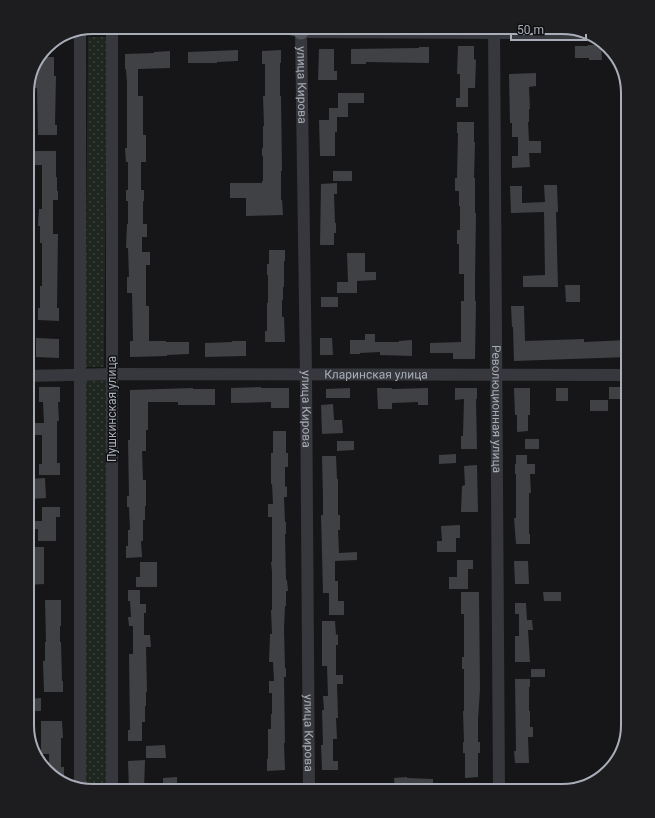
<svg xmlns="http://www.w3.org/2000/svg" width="655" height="818" viewBox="0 0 655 818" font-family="Roboto,sans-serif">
  <defs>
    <pattern id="grass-dots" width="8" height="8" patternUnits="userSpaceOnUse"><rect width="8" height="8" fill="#1e261f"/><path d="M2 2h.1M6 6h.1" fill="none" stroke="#3c433d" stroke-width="1.8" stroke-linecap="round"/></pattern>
  </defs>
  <rect width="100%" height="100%" fill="#161618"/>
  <!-- grass -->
  <g fill="url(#grass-dots)">
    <polygon points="88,37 107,37 104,367 85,367"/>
    <polygon points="107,379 106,791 92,791 85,789 85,380"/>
  </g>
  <!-- building -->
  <g fill="#404145">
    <polygon points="588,45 601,45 602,60 589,60 589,58 575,58 575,46 588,46"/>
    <polygon points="458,46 474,46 474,59 476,60 475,88 468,88 468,107 456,107 456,98 460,98 460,74 457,74"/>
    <polygon points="419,47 429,47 429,63 366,62 366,64 351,64 351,49 419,48"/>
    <polygon points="319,49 334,49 334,71 337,71 337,80 318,80"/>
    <polygon points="238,50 238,61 217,62 217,63 188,63 188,52"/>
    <polygon points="281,50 281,63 280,63 280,96 281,96 282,171 281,171 281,200 282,200 283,215 246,216 246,198 230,198 230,183 262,183 262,181 263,181 263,156 262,156 262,148 263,148 263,126 264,126 263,96 265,96 265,64 262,64 262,51"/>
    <polygon points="170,51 170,68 138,69 138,96 143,96 143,135 146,135 146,162 141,162 141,190 144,190 144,201 143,201 143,224 147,224 147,237 142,237 142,252 150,252 150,265 146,265 146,306 149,306 149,341 166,341 166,342 189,342 189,354 167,355 167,356 130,357 130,341 133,341 132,293 127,293 127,277 129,277 128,248 126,248 127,224 128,224 128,201 126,201 126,190 128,190 128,162 126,162 125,148 127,148 127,83 126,69 125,69 125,54 154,53 154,52"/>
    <polygon points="43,57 54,57 54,76 56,76 55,125 57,125 57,135 38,135 37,88 35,88 35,72"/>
    <polygon points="536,73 536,86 529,87 530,109 529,109 529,122 528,122 529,141 541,141 541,153 529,153 530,167 512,168 512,156 518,156 518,137 512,137 512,123 510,123 509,74"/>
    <polygon points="338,93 364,93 364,103 348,103 348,117 337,117 337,132 335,132 335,156 320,156 319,120 329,120 329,108 338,108"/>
    <polygon points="457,122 474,122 474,142 475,142 474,178 475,178 475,213 476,213 475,281 475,301 476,301 475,359 453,359 453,353 430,353 430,343 461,342 461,301 464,301 464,274 459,274 459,244 457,244 457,230 460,230 460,206 459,206 459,191 455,191 455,178 457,178 458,133 457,133"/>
    <polygon points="35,151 56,151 56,177 57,177 57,191 58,191 58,200 53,200 53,234 58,234 57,308 59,308 59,321 38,320 38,308 40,308 40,286 42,286 42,243 40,243 40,226 38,226 39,209 42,209 42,165 35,165"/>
    <rect x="333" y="171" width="19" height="10"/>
    <polygon points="337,183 337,194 334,194 335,223 336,223 336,233 334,233 334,245 320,245 321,184"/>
    <polygon points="544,185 557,185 558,212 556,212 558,287 523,287 523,276 545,275 544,212 511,213 510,186 522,186 522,203 545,202"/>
    <polygon points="269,250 285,250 285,261 284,261 284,287 283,287 283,300 282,300 282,317 284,317 285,342 265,342 265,331 267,331 267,303 268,303 268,275 267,275 267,264 269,264"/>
    <polygon points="347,253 365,253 365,272 376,272 376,280 357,281 357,293 337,293 337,282 348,282"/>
    <polygon points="565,285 580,285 580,302 566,302"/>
    <rect x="321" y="297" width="17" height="10"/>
    <polygon points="511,306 524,306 525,341 584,339 584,342 628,340 628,357 514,361 513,327 512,327"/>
    <polygon points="365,334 375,334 375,342 399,342 399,341 412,340 412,356 380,355 380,352 360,353 360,354 350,354 350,340 365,340"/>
    <polygon points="36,338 59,339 59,358 36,357"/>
    <polygon points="320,338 332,338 333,355 320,355"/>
    <polygon points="232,341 246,341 246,356 205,357 205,343 232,342"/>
    <polygon points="39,387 60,387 60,402 58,402 59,421 57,421 57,463 60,463 60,475 39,475 39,464 42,464 42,435 33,435 33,423 44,423 43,402 39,402"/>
    <polygon points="261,387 261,388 289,388 289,408 271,408 271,402 231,403 231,388"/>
    <rect x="609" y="387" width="18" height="12"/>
    <polygon points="193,388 193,389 215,389 215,405 178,405 178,402 148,402 148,430 146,430 146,451 142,451 143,480 146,480 146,506 145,506 145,520 143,520 143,541 141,541 142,557 126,558 126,546 128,546 128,530 130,530 129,507 127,507 127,496 129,496 128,440 130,440 130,390"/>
    <polygon points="350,388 350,398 326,398 326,389"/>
    <polygon points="377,388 392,388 392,389 428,388 428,405 418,405 418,402 392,403 392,409 378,409"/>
    <polygon points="455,388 477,388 477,399 476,399 477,449 461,449 461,436 463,436 464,399 455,400"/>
    <polygon points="514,388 530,388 530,415 528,415 528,431 517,432 517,415 515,415"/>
    <rect x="556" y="388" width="12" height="13"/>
    <rect x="590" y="400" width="18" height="11"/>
    <polygon points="333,404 334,420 342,420 343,433 322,434 321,405"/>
    <polygon points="273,431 286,431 286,453 288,453 288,467 285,467 285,487 287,486 287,497 284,497 285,522 286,522 286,534 285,534 286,580 287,580 288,591 286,591 286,606 285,606 284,629 285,668 286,668 286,677 284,677 285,743 284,743 285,770 267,771 267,759 268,759 268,729 271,729 271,714 272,714 272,693 269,693 269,681 274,681 273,662 269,662 270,634 272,634 271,610 272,610 272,572 271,562 272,562 272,517 268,517 268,504 273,504 272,484 271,484 271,453 273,453"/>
    <rect x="525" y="439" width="14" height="10"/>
    <polygon points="337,441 354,441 354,450 337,451"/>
    <polygon points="456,454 456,463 439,464 439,455"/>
    <polygon points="516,455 527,455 527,464 535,464 535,474 530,474 531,493 529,493 529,534 530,534 530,544 516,544 514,518 516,518 516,474 515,474 515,464 516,464"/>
    <polygon points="322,456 336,456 337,479 338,479 338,515 340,515 340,530 338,530 339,553 357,552 357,560 335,561 335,581 338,581 338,601 344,601 344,615 329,615 329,593 323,593 321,515 323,515 323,499"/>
    <polygon points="477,465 478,512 461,512 462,486 465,485 464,466"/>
    <polygon points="45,478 46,498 30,499 29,479"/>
    <polygon points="42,507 60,507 60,517 56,517 56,541 38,541 38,529 27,530 27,521 42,521"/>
    <polygon points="460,525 460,538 456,538 456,552 437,552 437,541 442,541 441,526"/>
    <polygon points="27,547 44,547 44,584 28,585"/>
    <polygon points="457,560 473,560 473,569 468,569 468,589 449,589 449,577 457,577"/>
    <polygon points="514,561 528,561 529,584 515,584"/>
    <polygon points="140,562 157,562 157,587 136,587 136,577 140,577"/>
    <polygon points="128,590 140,590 140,604 146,604 146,613 144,613 144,635 150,635 151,647 146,647 147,692 146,692 146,706 145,706 145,722 142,722 142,741 128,741 128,730 130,730 129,654 133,654 133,626 129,626 128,617 131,617 130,601 128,601"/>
    <polygon points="461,592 479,592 480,689 478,720 478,742 480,742 480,753 478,753 478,777 465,778 465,753 463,753 463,742 464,742 463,711 464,711 464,669 462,669 462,657 464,657 464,614 461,614"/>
    <polygon points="543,592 561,592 561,601 544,601"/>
    <polygon points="45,600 61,600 61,626 60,626 60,642 61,642 62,681 63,681 63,692 44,692 43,661 45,661 45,642 46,642"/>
    <polygon points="515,603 526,603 527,620 532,620 533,630 528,630 530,662 515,662 515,636 519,636 519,614 515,614"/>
    <polygon points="322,621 335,621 336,635 338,634 338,645 336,645 336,675 343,675 343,684 337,684 338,718 336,718 337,739 333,739 333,761 338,761 338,770 322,770 321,745 323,745 322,710 324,710 323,696 328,696 327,666 322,666"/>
    <rect x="531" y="669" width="14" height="8"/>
    <polygon points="515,679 530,679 530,687 529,687 529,711 530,711 530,727 533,727 533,737 528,737 529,763 515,763 514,751 516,751"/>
    <polygon points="41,698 41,711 28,711 28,699"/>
    <polygon points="41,721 62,721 63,738 61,738 61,767 64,767 64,783 60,782 49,772 49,754 41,754"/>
    <polygon points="165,745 166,758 146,758 146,746"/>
    <polygon points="145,760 144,791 129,791 128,761"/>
    <polygon points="177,777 177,791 163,791 163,778"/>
    <polygon points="407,777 407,778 433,779 433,791 395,791 394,778"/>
  </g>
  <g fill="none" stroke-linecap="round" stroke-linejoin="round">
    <!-- minor -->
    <g stroke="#37383d" stroke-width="12">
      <polyline points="218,27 286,28 301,32 494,33 585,33"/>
      <path id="s1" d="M494,27L499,791"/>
      <polyline points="80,32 80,788"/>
      <path id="s2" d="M301,32L306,375L309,791"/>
      <path id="s3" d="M27,376L112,374L628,375"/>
      <polyline points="112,791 112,27"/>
    </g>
    <!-- major -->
    <polyline stroke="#53555c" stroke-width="15" points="301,27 301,32"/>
  </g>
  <g text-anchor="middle" stroke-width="3" stroke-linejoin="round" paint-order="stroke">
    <!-- street labels -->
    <g font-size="12" fill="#a8adb8" stroke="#111113">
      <text dy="4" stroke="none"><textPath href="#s2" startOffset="53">улица Кирова</textPath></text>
      <text dy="4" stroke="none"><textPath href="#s3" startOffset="349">Кларинская улица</textPath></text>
      <text transform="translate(112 409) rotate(-90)" y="4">Пушкинская улица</text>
      <text dy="4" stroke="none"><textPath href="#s2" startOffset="377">улица Кирова</textPath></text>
      <text dy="4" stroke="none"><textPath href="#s1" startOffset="382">Революционная улица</textPath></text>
      <text dy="4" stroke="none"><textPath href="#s2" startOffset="701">улица Кирова</textPath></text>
    </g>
  </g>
  <!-- crop -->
  <path d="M0 0H655V818H0ZM93 34H562A59 59 0 0 1 621 93V725A59 59 0 0 1 562 784H93A59 59 0 0 1 34 725V93A59 59 0 0 1 93 34Z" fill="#1d1d20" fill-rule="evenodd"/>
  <path fill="none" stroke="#a8adb8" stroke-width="2" d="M93 34H562A59 59 0 0 1 621 93V725A59 59 0 0 1 562 784H93A59 59 0 0 1 34 725V93A59 59 0 0 1 93 34Z"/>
  <!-- scale -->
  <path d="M511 34v6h75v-6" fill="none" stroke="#a8adb8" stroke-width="2"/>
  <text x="517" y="34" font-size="12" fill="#a8adb8" stroke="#111113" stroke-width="3" paint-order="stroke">50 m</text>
</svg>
